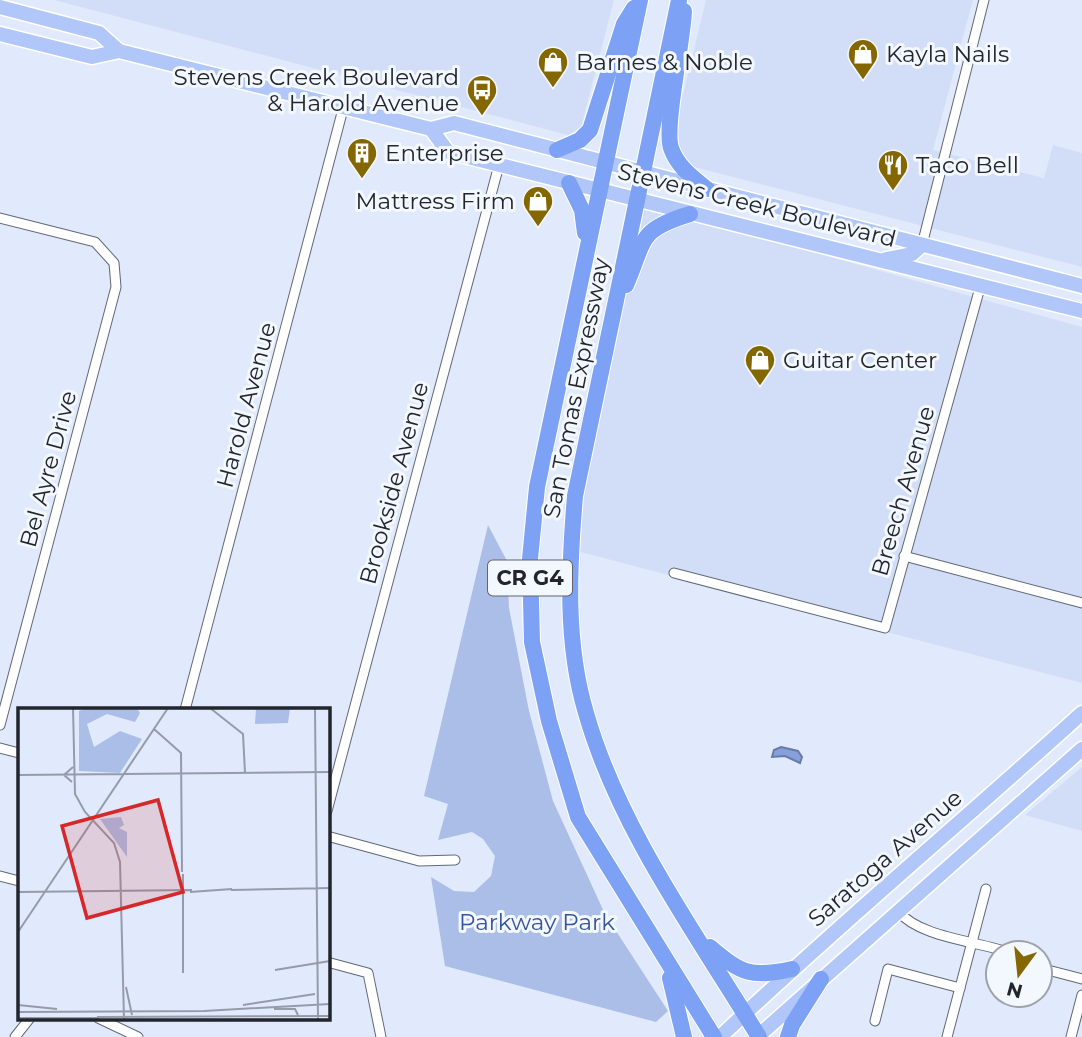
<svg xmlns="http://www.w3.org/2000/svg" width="1082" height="1037" viewBox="0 0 1082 1037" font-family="Montserrat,sans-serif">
  <rect width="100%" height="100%" fill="#e1eafc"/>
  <!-- built -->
  <g fill="#d2def7">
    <polygon points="54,0 614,0 581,127 568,135"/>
    <polygon points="706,0 973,0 933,150 1044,178 1053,145 1082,153 1082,267 667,160"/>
    <polygon points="640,204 1082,327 1082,683 569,549"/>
    <polygon points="1082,767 1082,831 1025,815"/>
  </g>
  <!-- green -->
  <polygon fill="#abbee7" points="488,525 507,561 509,608 529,711 553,801 605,914 668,1011 656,1022 445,966 431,877 454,891 474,892 491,876 495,856 483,839 472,832 438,840 448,804 424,796"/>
  <!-- water -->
  <polygon fill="#85a0db" stroke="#677ba6" stroke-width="2" points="781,747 798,751 802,757 800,763 785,756 772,757 774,750"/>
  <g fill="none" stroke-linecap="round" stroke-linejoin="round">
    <!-- street casing -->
    <g stroke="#606877" stroke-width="11">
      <g id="street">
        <polyline points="0,218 95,242 114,263 116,287 0,725"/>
        <polyline points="922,245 984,0"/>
        <polyline points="904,556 1082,603"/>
        <polyline points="674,573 885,628 981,284"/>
        <polyline points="185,710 343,109"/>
        <polyline points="0,748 19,753"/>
        <polyline points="327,811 499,165"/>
        <polyline points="327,836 419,861 455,860"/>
        <polyline points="0,876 19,881"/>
        <path d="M898,911C920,938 978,941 1010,953"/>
        <polyline points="327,962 368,973 381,1037"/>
        <polyline points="1040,968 1082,979"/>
        <polyline points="98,1018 138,1037"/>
        <polyline points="875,1021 888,969 960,988"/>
        <polyline points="15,1037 30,1018"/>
        <polyline points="947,1037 986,889"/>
        <polyline points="1071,1037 1082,995"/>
      </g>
    </g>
    <!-- primary casing -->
    <g stroke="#fff" stroke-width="17">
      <g id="primary">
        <polyline points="0,7 99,33 119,51 431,129 454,123 1082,286"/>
        <polyline points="0,34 92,57 119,51"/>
        <polyline points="431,129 448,152 1082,311"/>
        <polyline points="886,259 912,254 922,245"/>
        <path d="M720,1037C837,926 962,822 1082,713"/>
        <polyline points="757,1037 1082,749"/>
      </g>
    </g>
    <!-- highway casing -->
    <g stroke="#fff" stroke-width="18">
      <g id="highway">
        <polyline points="640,0 537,487 530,559 532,642 549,721 578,817 714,1037"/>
        <path d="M679,0L575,496C569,568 565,643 586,713C619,829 697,935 759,1037"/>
        <path d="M684,11C683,41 664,127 671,148C677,166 692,177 707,189"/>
        <polyline points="557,150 580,140 590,130 624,24 634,8"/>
        <polyline points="569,183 582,210 585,233"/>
        <path d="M626,285C646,238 638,230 690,214"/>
        <path d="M710,947C742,974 751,978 792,969"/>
        <polyline points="670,978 684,1037"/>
        <polyline points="788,1037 792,1025 821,979"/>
      </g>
    </g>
    <!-- street -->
    <use href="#street" stroke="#fff" stroke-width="9"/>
    <!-- primary -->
    <use href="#primary" stroke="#b1c7f9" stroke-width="14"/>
    <!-- highway -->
    <use href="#highway" stroke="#7da2f5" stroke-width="16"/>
  </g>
  <!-- icons -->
  <defs>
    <g id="shop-pin" transform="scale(1.575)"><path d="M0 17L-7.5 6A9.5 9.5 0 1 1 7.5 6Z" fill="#846700" stroke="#f3f7fe"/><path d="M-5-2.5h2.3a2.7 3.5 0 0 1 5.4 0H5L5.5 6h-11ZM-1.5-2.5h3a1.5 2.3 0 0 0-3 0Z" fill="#fff"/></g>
    <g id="bus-pin" transform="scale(1.575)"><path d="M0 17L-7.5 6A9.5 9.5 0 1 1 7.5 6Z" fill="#846700" stroke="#f3f7fe"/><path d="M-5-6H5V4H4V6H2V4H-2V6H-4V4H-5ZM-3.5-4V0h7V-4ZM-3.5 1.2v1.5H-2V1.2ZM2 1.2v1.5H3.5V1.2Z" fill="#fff"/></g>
    <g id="building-pin" transform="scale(1.575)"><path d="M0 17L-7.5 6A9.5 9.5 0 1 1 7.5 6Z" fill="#846700" stroke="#f3f7fe"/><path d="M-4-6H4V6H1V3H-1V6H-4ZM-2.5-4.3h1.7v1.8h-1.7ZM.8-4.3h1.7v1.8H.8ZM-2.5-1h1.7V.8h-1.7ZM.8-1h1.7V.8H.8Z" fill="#fff"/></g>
    <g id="restaurant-pin" transform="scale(1.575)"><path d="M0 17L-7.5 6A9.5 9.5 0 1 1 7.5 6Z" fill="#846700" stroke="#f3f7fe"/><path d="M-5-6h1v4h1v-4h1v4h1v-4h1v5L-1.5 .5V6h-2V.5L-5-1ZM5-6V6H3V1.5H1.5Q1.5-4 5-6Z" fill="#fff"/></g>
  </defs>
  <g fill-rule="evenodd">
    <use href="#shop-pin" x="863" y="54"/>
    <use href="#shop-pin" x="553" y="62"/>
    <use href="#bus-pin" x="482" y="90"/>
    <use href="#building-pin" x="362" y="153"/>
    <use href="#restaurant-pin" x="893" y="165"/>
    <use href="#shop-pin" x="538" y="201"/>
    <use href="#shop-pin" x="760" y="360"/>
  </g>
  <g text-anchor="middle" stroke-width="6" stroke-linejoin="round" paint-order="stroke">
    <!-- shield labels -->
    <rect fill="#f3f7fe" stroke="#61646b" stroke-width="2" x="488" y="560.5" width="84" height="35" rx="5"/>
    <g font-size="21" font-weight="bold" fill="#22252c">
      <text x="530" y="585">CR G4</text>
    </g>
    <!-- poi labels -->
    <g font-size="23" fill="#22252c" stroke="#f3f7fe" text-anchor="start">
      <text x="886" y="62">Kayla Nails</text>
      <text x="576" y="70">Barnes &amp; Noble</text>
      <text x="459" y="85" text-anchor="end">Stevens Creek Boulevard<tspan x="459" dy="26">&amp; Harold Avenue</tspan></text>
      <text x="385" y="161">Enterprise</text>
      <text x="916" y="173">Taco Bell</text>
      <text x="515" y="209" text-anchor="end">Mattress Firm</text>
      <text x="783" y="368">Guitar Center</text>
    </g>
    <!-- street labels -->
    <g font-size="23" fill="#22252c" stroke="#f3f7fe">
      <text transform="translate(757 205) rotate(14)" y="8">Stevens Creek Boulevard</text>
      <text transform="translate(576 388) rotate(-79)" y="8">San Tomas Expressway</text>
      <text transform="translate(246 405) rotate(-75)" y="8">Harold Avenue</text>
      <text transform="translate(48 469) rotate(-75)" y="8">Bel Ayre Drive</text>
      <text transform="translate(394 483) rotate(-75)" y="8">Brookside Avenue</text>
      <text transform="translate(903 491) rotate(-74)" y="8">Breech Avenue</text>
      <text transform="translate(885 858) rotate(-41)" y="8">Saratoga Avenue</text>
    </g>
    <!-- park labels -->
    <g font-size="23" fill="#36549c" stroke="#f3f7fe">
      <text x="537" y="930">Parkway Park</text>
    </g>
  </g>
  <!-- overview -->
  <g transform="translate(18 708)">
    <rect width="312" height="312" fill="#e1eafc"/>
    <path d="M68,0H119L122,5L117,14L89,6L69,16L76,39L102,23L124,31L102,65L61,63V3ZM238,0H272L270,15L237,16ZM103,109L106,117L101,120L109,124V149L82,111Z" fill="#abbee7"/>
    <path fill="none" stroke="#959ba9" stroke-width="2" d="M55,0L57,86L67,104L96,135L102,154L106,311M192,0L225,26L227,65M297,0L300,311M136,21L163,45L164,164M0,67L312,64M54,74L46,67L55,59M165,166V265M213,182L312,180M1,184L174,182M172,184L214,181M0,224L150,0M257,262L312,253M108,279L114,307M0,297L39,301M225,297L297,286M256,301H277L280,307M0,304L186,303L312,296M79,309L312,308M0,310H81"/>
    <path fill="#d62828" fill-opacity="0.15" stroke="#d62828" stroke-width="3.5" d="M140,92L165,184L69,210L44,118Z"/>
    <rect width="312" height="312" fill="none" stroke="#22252c" stroke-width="3.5"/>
  </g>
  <!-- north arrow -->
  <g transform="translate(1019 974) rotate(195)"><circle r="33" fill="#f3f7fe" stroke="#9fa3aa" stroke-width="2"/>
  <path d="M0-5L12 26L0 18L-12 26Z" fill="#846700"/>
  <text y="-10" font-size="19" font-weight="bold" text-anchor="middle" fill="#22252c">N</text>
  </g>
</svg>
